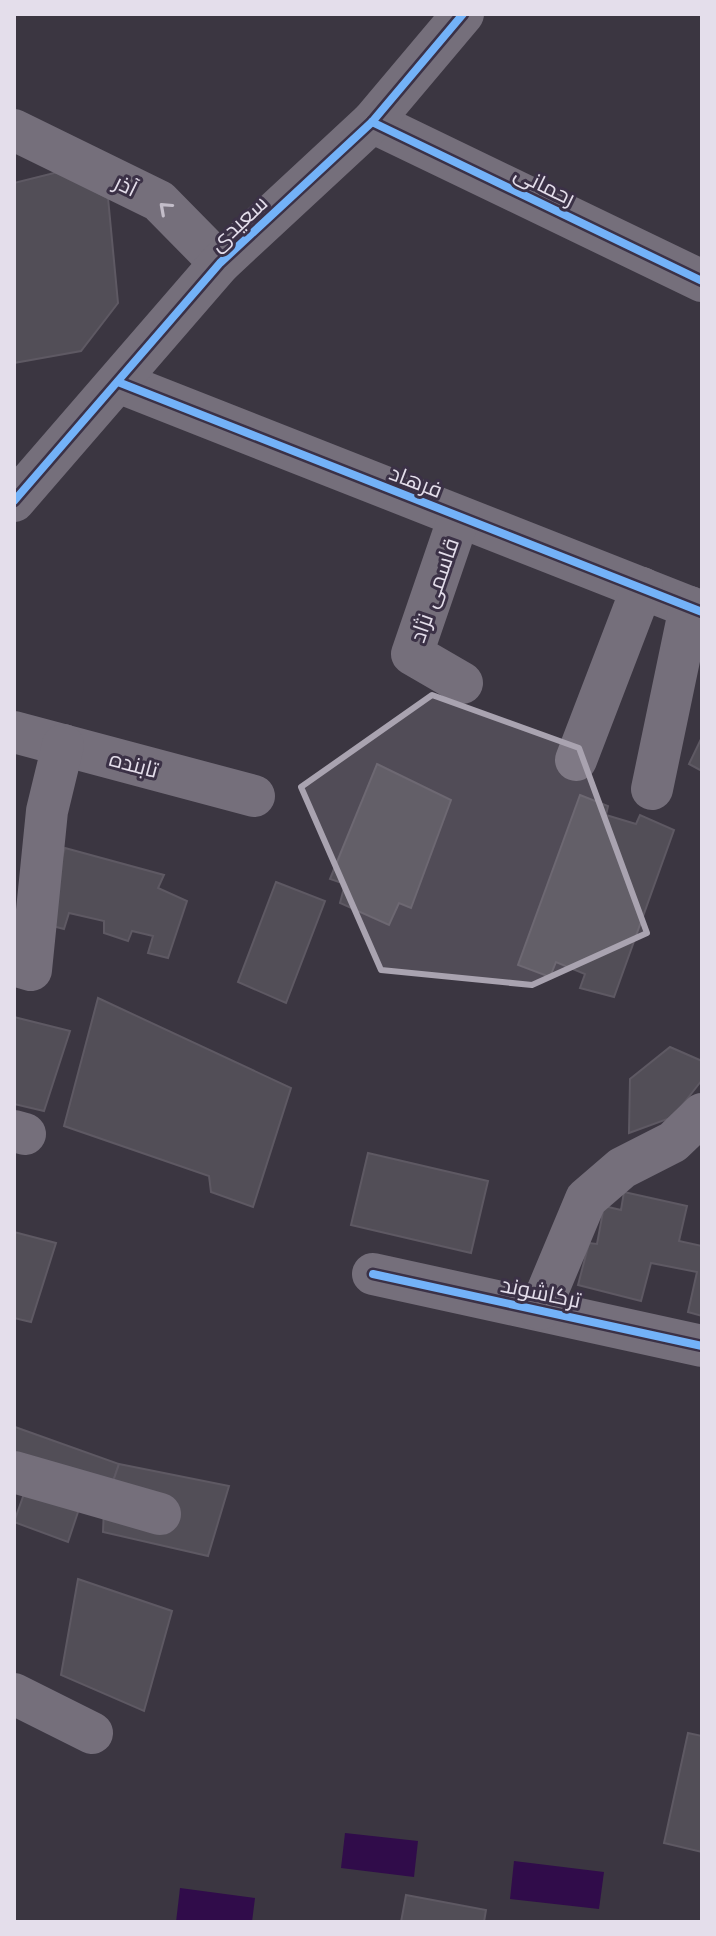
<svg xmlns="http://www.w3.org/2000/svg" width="716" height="1936" viewBox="0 0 716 1936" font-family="'Work Sans',Cairo,sans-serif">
  <rect width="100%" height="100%" fill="#3b3641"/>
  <!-- water -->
  <g fill="#300c4a">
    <polygon points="345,1833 418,1841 414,1877 341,1868"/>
    <polygon points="514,1861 604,1872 599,1909 510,1899"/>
    <polygon points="180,1888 255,1898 252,1922 176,1922"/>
  </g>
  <!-- building -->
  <g fill="#524e57" stroke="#5e5963" stroke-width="2">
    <polygon points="58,172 108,198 118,303 81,351 14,363 14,183"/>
    <polygon points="702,737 702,771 689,764"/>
    <polygon points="377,764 451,800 411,908 399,903 389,925 340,903 345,884 330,879"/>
    <polygon points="580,795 608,806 606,815 636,824 640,815 674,830 614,997 580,988 585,974 556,962 550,977 518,965"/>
    <polygon points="65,848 164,875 158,888 187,901 168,958 148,953 153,936 132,931 128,941 104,933 104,921 69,913 64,929 41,923"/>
    <polygon points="276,882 325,901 286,1003 238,982"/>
    <polygon points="98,998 291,1088 253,1207 211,1192 209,1176 64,1126"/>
    <polygon points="14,1017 70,1031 44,1111 14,1104"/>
    <polygon points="670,1047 702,1061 702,1080 673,1117 629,1133 630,1079"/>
    <polygon points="368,1153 488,1181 471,1253 351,1225"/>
    <polygon points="624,1192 687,1206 679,1241 702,1246 702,1316 688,1312 697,1272 651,1263 641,1301 578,1285 589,1243 597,1244 604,1206 621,1210"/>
    <polygon points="14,1232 56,1243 31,1322 14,1318"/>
    <polygon points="15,1427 119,1464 104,1508 82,1500 68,1542 14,1522 25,1491 14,1487"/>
    <polygon points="119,1464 229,1486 208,1556 103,1532 104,1508"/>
    <polygon points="78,1579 172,1611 144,1711 61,1675"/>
    <polygon points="688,1733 702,1736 702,1852 664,1843"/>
    <polygon points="406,1895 486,1910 484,1922 401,1922"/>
  </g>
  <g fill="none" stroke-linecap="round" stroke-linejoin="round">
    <!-- minor -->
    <g stroke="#756f7b" stroke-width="42">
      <polyline points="372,122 702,281"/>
      <polyline points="14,130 159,201 220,263"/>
      <polyline points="118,382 702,612"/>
      <polyline points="14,501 220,263 372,122 463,14"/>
      <polyline points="459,517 412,654 462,683"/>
      <polyline points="14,732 254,796"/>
      <polyline points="576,760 642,588"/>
      <polyline points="652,789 690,607"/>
      <polyline points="14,965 31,970 47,811 63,745"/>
      <polyline points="14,1131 25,1134"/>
      <polyline points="373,1274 702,1346"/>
      <polyline points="540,1309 586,1199 622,1168 673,1142 702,1114"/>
      <polyline points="14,1472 160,1514"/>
      <polyline points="14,1694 92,1733"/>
    </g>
    <!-- cycleway casing -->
    <g stroke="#3b3146" stroke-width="13">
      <g id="cycleway">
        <polyline points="372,122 702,281"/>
        <polyline points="118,382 702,612"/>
        <polyline points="14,501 220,263 372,122 463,14"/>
        <polyline points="373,1274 702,1346"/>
      </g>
    </g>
    <!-- cycleway -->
    <use href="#cycleway" stroke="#73b2f8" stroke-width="8"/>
  </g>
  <!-- one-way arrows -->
  <defs><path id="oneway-chevron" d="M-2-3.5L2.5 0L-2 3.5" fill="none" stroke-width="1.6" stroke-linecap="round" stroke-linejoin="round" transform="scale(2)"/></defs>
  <use stroke="#c3bdc9" href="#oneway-chevron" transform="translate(165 208) rotate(-138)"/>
  <!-- marked area -->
  <path fill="#a9a3b0" fill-opacity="0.2" stroke="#a9a3b0" stroke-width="6" stroke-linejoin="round" d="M432,695L579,748L647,933L532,985L381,970L301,787Z"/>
  <g text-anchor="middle" stroke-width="6" stroke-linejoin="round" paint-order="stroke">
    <!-- street labels -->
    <g font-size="22" fill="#e4deeb" stroke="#3b3146">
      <text transform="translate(126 185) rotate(26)" y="8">آذر</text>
      <text transform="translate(545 185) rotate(26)" y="8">رحمانی</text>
      <text transform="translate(238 223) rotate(-43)" y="8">سعیدی</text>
      <text transform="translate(416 481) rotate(21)" y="8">فرهاد</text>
      <text transform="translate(434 590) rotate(-71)" y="8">قاسمی نژاد</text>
      <text transform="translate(134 764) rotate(15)" y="8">تابنده</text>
      <text transform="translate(541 1292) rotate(12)" y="8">ترکاشوند</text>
    </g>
  </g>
  <!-- border -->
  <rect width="716" height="1936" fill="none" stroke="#e4deeb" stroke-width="32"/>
</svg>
